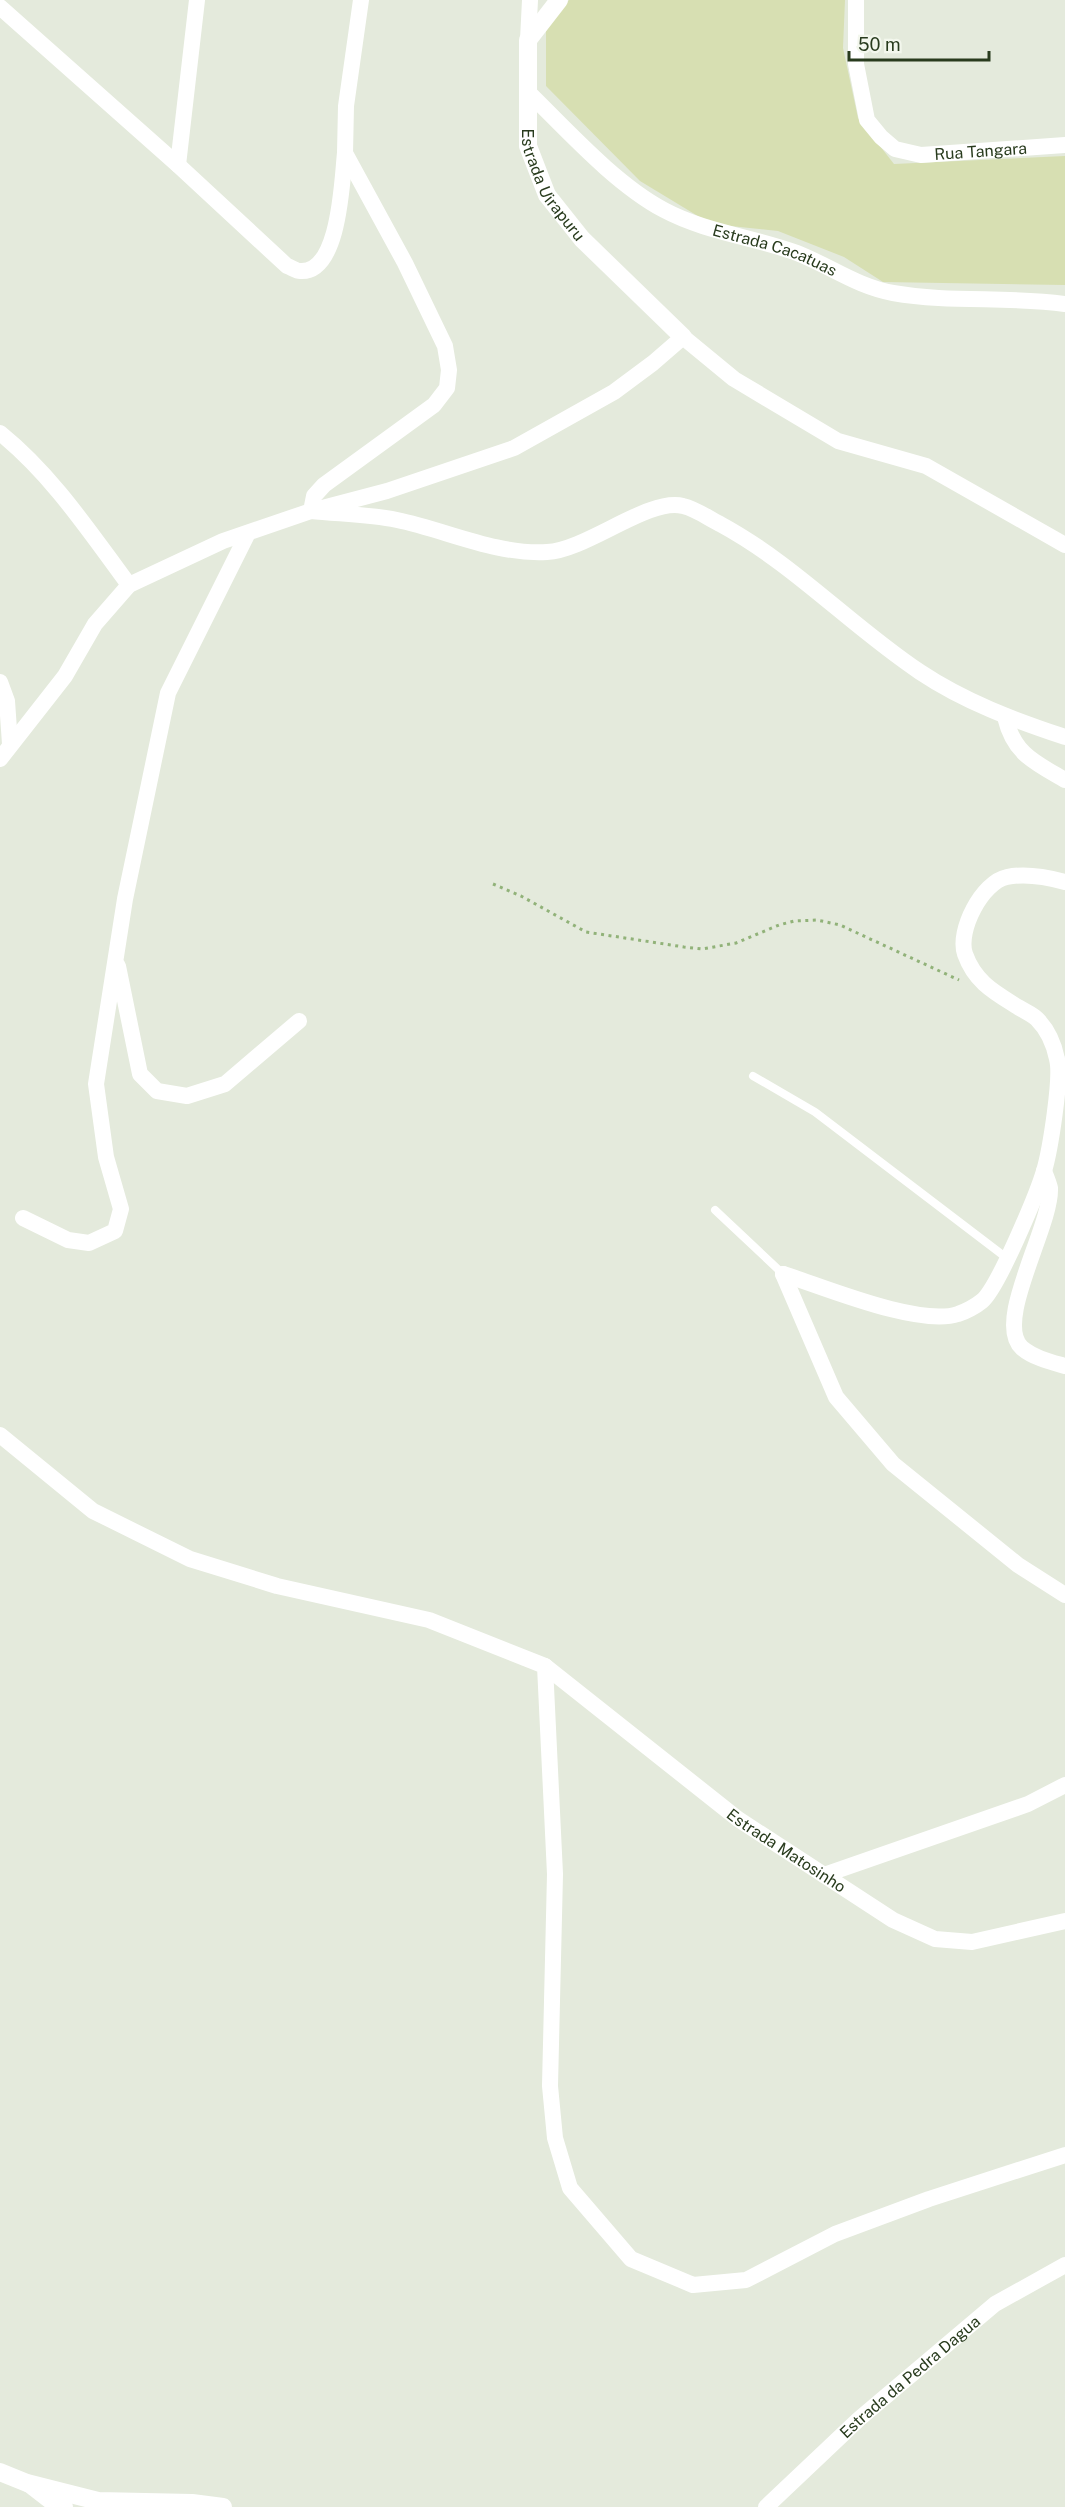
<svg xmlns="http://www.w3.org/2000/svg" width="1065" height="2507" viewBox="0 0 1065 2507" font-family="'Public Sans',sans-serif">
  <rect width="100%" height="100%" fill="#e4eadc"/>
  <!-- green -->
  <polygon fill="#d7dfb2" points="569,0 845,0 843,48 858,118 894,164 1065,156 1065,285 883,282 844,257 778,231 711,224 640,181 546,86 546,28"/>
  <g fill="none" stroke-linecap="round" stroke-linejoin="round">
    <!-- path -->
    <polyline stroke="#91b279" stroke-width="3" stroke-dasharray="3 4.5" stroke-linecap="butt" points="493,884 521,896 586,932 684,947 702,949 736,943 779,925 794,921 817,920 840,925 959,980"/>
    <!-- service -->
    <g stroke="#fff" stroke-width="8">
      <polyline points="753,1076 815,1112 1008,1259"/>
      <polyline points="715,1210 783,1274"/>
    </g>
    <!-- minor -->
    <g stroke="#fff" stroke-width="16">
      <path id="s1" d="M856,0V64L867,120L881,137L895,149L921,155L1065,145"/>
      <path d="M0,7L178,165L287,266C291,267 296,271 300,271C340,274 342,179 345,153"/>
      <polyline points="528,40 530,0"/>
      <path id="s2" d="M527,91C567,130 615,184 664,210C705,232 754,237 797,253C830,266 858,287 893,293C950,303 1008,296 1065,304"/>
      <polyline points="178,165 197,0"/>
      <path d="M0,433C52,475 89,531 129,585"/>
      <path d="M1065,545L926,466L838,441L734,379L683,337L653,363L614,392L514,448L387,491L311,511C339,514 369,514 397,520C446,530 496,555 547,552C587,550 649,497 683,506C696,509 708,518 720,524C794,564 851,626 920,672C965,702 1014,720 1065,737"/>
      <polyline points="0,682 7,701 10,744"/>
      <path d="M1005,717C1014,754 1034,762 1065,780"/>
      <polyline points="0,759 65,676 95,624 129,585 223,541 311,511 314,496 324,485 434,405 447,388 449,370 445,346 405,263 345,153 346,106 361,0"/>
      <polyline points="118,966 140,1074 157,1091 187,1096 225,1084 299,1021"/>
      <path d="M1044,1171C1046,1176 1049,1183 1050,1188C1052,1226 993,1322 1022,1348C1034,1358 1051,1362 1065,1366"/>
      <polyline points="23,1218 68,1240 89,1243 115,1231 121,1209 106,1157 96,1084 125,899 168,693 248,533"/>
      <path d="M783,1274C824,1287 919,1327 958,1314C965,1312 976,1306 982,1301C998,1288 1037,1194 1044,1171C1050,1151 1062,1077 1057,1059C1054,1044 1048,1030 1037,1019C1032,1014 1024,1011 1018,1007C994,992 975,982 965,954C957,931 982,882 1007,877C1026,873 1047,877 1065,882"/>
      <polyline points="783,1274 836,1397 893,1464 1018,1565 1065,1595"/>
      <polyline points="0,1435 93,1511 190,1559 277,1586 429,1620 545,1666 555,1874 550,2086 555,2138 570,2188 631,2259 693,2285 746,2280 835,2234 929,2199 1065,2155"/>
      <path id="s3" d="M545,1666L738,1819L893,1920L935,1939L972,1942L1065,1921"/>
      <polyline points="824,1875 1028,1804 1065,1785"/>
      <polyline points="28,2484 54,2504 65,2507"/>
      <path id="s4" d="M766,2507L859,2419L995,2304L1065,2265"/>
    </g>
    <!-- tertiary -->
    <g stroke="#fff" stroke-width="18">
      <path id="s5" d="M559,0L528,40V146L547,195L582,239L683,337"/>
      <polyline points="0,2472 27,2483 98,2501 192,2503 223,2507"/>
    </g>
  </g>
  <g text-anchor="middle" stroke-width="5" stroke-linejoin="round" paint-order="stroke">
    <!-- street labels -->
    <g font-size="16" fill="#283b1d" stroke="#f3f7ed">
      <text dy="6" stroke="none"><textPath href="#s1" startOffset="248">Rua Tangara</textPath></text>
      <text dy="6" stroke="none"><textPath href="#s5" startOffset="202">Estrada Uirapuru</textPath></text>
      <text dy="6" stroke="none"><textPath href="#s2" startOffset="300">Estrada Cacatuas</textPath></text>
      <text dy="6" stroke="none"><textPath href="#s3" startOffset="304">Estrada Matosinho</textPath></text>
      <text dy="6" stroke="none"><textPath href="#s4" startOffset="194">Estrada da Pedra Dagua</textPath></text>
    </g>
  </g>
  <!-- scale -->
  <path d="M849 51v9h140v-9" fill="none" stroke="#283b1d" stroke-width="3"/>
  <text x="858" y="51" font-size="18" fill="#283b1d" stroke="#f3f7ed" stroke-width="4.5" paint-order="stroke">50 m</text>
</svg>
